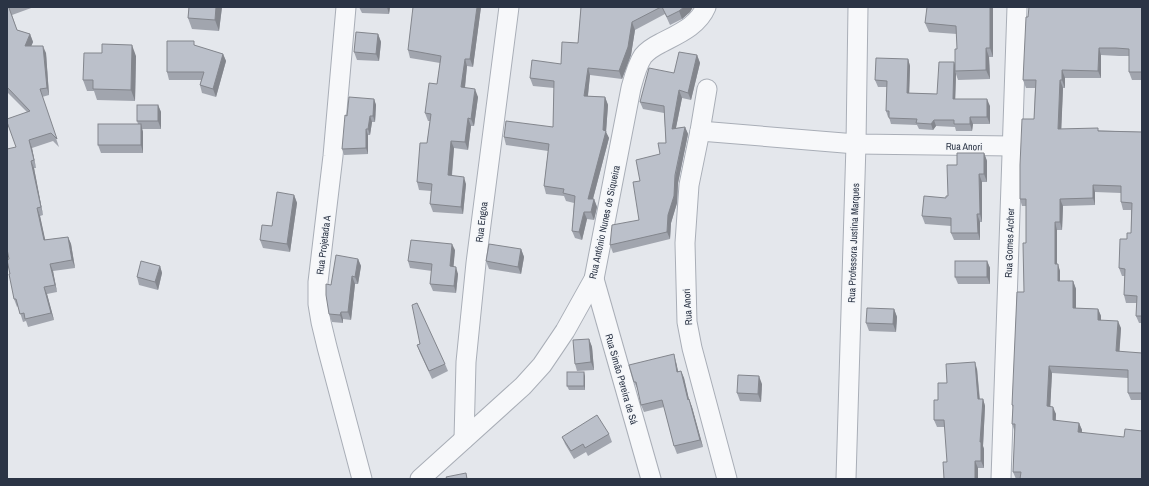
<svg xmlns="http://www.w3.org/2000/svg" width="1149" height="486" viewBox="0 0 1149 486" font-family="'Archivo Narrow',sans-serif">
  <rect width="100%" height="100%" fill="#e4e7ec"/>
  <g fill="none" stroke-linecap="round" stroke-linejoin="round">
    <!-- street casing -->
    <g stroke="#a9aeb7" stroke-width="21">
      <g id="street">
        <polyline points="346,7 333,156 318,282 318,304 321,322 327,347 362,479"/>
        <polyline points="707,89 700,131 689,185 685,243 687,322 692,348 727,479"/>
        <polyline points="700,131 856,144 1012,146"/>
        <polyline points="594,279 651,479"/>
        <polyline points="464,439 466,362 476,263 509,7"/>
        <path d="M420,479L523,386L542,365L565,331L594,279L631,88C634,77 637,65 643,56C648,50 655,46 661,43C678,34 698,26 706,7"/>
        <polyline points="846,479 856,144 858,7"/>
        <polyline points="1001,479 1017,7"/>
      </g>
    </g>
    <!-- street -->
    <use href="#street" stroke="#f7f8fa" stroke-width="19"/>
  </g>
  <!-- wall -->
  <g fill="#a1a5ae">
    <polygon points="7,7 34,7 12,15 17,30 30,34 33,42 31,46 46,53 49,95 42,97 59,147 53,141 32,148 36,168 34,168 43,215 40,216 45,240 68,237 71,244 75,268 53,271 57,292 47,294 54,320 28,327 26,321 23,322 18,306 17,307 14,299 10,274 9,259 16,147 27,112 8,93 7,93"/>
    <polygon points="189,7 222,7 219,31 192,29 188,18"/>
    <polygon points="359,7 390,7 389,14 362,13"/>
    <polygon points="481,7 473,67 467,66 465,88 478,97 474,126 471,126 468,150 454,148 452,176 466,184 463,214 433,212 430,204 431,191 419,190 417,182 427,143 430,121 428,121 425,113 437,84 440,63 410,58 408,50"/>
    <polygon points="581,7 693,7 690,12 682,19 670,25 665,14 635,30 631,55 622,79 590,75 588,96 605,97 608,105 606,132 609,138 593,199 594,199 597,207 594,220 587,219 582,240 575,238 572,231 574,203 566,201 564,196 546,194 544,186 548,151 506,145 504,137 553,127 554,88 533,86 530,78 561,64 578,43"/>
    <polygon points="993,7 993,57 989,57 990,79 958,80 956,74 955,99 990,106 990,124 973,124 972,131 956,131 955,127 936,126 933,130 919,129 917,125 891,124 889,117 888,117 886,111 887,87 878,87 875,80 908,59 910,66 909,93 937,94 954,62 955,65 957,49 957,34 929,32 925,23"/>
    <polygon points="1142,7 1142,80 1132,80 1129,72 1129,56 1119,56 1101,55 1101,78 1065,78 1065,88 1063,88 1061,129 1142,132 1142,323 1139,323 1136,316 1137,303 1126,303 1124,295 1125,276 1122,276 1119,268 1127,239 1131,233 1131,210 1123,210 1121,202 1121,193 1095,192 1095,205 1063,206 1062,230 1057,230 1057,264 1060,271 1060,281 1073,281 1076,289 1076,308 1098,309 1101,316 1101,320 1121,328 1119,352 1142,353 1142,400 1131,400 1128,393 1128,378 1052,373 1050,406 1056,414 1056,421 1079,423 1082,430 1082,433 1142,479 1016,479 1013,472 1015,432 1012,424 1013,408 1012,405 1024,292 1026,243 1026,206 1022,206 1020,199 1034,119 1035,88 1026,88 1023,80 1028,17"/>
    <polygon points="378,34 381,42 379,61 357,60 354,52"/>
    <polygon points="196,46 223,54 226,61 216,97 202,93 200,85 201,80 169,80 167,72"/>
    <polygon points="697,55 700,63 691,100 682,98 676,128 685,127 688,134 678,183 677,203 671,223 670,239 613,253 610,245 639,220 640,181 660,154 666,143 664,113 643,109 640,102"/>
    <polygon points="136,56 135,101 97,100 94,91 87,91 83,80"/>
    <polygon points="374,99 376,105 375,122 372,122 370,135 368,135 368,154 344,155 342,149 347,116"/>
    <polygon points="158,105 161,112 161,129 142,129 143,132 143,153 101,153 98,145 138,124 137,121"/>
    <polygon points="984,153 987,161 987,182 982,182 982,222 980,222 980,240 954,240 951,233 951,226 925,224 922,216 946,198 948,196 957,165"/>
    <polygon points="294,195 297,203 290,252 263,248 260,240 272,226"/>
    <polygon points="521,249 524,257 521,274 489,269 486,261"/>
    <polygon points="455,250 453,267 458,274 456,293 433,291 430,284 432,271 410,268 408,261"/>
    <polygon points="358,259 361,266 358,284 355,284 351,320 343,319 343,323 332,322 329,314 331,285"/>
    <polygon points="987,261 990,268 990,284 958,284 955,277"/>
    <polygon points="160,266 162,273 158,290 139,285 137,277"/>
    <polygon points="894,309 897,317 896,332 869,331 866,323"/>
    <polygon points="589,339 592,347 594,370 577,371 575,364"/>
    <polygon points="417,345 445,364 448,371 432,379 420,353"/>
    <polygon points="676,362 678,371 681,371 684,378 689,400 692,407 703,447 677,454 674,446 664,407 644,412 641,405 638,390 634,382"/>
    <polygon points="977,369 980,399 983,399 985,406 983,446 984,449 984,468 978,468 978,479 945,427 937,427 934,420 938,400 947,383"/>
    <polygon points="585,376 585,390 569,390 567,386"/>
    <polygon points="762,384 761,402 740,401 737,393"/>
    <polygon points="609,434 612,442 588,456 586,452 574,459 565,444 562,437"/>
  </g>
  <!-- shaded-wall -->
  <g fill="#83868d">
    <polygon points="216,7 222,7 219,31 215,20"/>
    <polygon points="387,7 390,7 389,14"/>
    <polygon points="477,7 481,7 473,67 470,59"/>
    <polygon points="684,7 693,7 690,12 682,19 679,11"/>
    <polygon points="990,7 993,7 993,57 990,48"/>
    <polygon points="632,22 635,30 631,55 622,79 619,71"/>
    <polygon points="30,34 33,42 28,54 25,46"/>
    <polygon points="378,34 381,42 379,61 376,54"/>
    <polygon points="132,45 136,56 135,101 131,90"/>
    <polygon points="43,46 46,53 49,95 47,88"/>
    <polygon points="986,48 989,57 990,79 986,70"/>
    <polygon points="1099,48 1101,55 1101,78 1098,71"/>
    <polygon points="223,54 226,61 216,97 213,89"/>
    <polygon points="697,55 700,63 691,100 688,93"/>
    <polygon points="465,59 467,66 464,95 461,87"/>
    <polygon points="908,59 910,66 909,99 907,93"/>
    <polygon points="954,62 956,69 955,71 956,74 955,106 953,99"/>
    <polygon points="588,68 590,75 587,103 584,96"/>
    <polygon points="1062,70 1065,78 1065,88 1062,80"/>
    <polygon points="1060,80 1063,88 1061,137 1058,129"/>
    <polygon points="475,89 478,97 474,126 471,119"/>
    <polygon points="679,90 682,98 674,137 672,129"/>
    <polygon points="605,97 608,105 606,132 609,138 591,206 588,199 603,130"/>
    <polygon points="374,99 376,105 375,122 373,116"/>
    <polygon points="987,99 990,106 990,124 987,117"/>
    <polygon points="158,105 161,112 161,129 158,121"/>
    <polygon points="370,116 372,122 370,135 368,129"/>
    <polygon points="970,117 973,124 972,131 970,124"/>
    <polygon points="468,118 471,126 468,150 465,142"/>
    <polygon points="934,120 936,126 933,130 931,124"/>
    <polygon points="141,124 143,132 143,153 141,145"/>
    <polygon points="685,127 688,134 678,183 677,203 671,223 670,239 667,232 668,215"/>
    <polygon points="366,129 368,135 368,154 366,148"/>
    <polygon points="29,140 32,148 36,168"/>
    <polygon points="451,141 454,148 451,183 448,175"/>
    <polygon points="984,153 987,161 987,182 984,174"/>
    <polygon points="31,161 34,168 43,215 41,207"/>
    <polygon points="979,174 982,182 982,222 980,214"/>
    <polygon points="464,177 466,184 463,214 461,207"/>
    <polygon points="1093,185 1095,192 1095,205 1093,198"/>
    <polygon points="294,195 297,203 290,252 287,244"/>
    <polygon points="594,199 597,207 594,220 591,212"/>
    <polygon points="1060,199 1063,206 1062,230 1060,222"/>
    <polygon points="37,208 40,216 47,248 44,240"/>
    <polygon points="584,212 587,219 582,240 579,232"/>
    <polygon points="977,214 980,222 980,240 978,233"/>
    <polygon points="1055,222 1057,230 1057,271 1055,264"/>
    <polygon points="68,237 71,244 75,268 72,260"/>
    <polygon points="452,244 455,250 453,273 450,266"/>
    <polygon points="521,249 524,257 521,274 518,267"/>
    <polygon points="358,259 361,266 358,284 355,277"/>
    <polygon points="987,261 990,268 990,284 987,277"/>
    <polygon points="50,264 53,271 57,292 55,285"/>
    <polygon points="1058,264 1060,271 1060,288 1058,281"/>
    <polygon points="160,266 162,273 158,290 155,282"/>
    <polygon points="456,267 458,274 456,293 454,286"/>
    <polygon points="352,276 355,284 351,320 348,312"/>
    <polygon points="1073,281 1076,289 1076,315 1073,308"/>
    <polygon points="44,287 47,294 54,320 51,313"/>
    <polygon points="894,309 897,317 896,332 893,324"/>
    <polygon points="1098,309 1101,316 1101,327 1098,320"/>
    <polygon points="341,312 343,319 343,323 340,315"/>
    <polygon points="1118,321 1121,328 1119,359 1116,351"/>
    <polygon points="589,339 592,347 594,370 591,362"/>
    <polygon points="674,354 676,362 680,380 677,372"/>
    <polygon points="975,362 977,369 980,406 978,399"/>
    <polygon points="1049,366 1052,373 1050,413 1047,406"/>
    <polygon points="681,371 684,378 691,408 688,400"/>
    <polygon points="584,372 585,376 585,390 584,386"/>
    <polygon points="759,376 762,384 761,402 758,394"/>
    <polygon points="689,399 692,407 703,447 700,440"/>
    <polygon points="983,399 985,406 983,446 984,449 984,468 981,461 980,442"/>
    <polygon points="1053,407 1056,414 1055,427 1053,420"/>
    <polygon points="1079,423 1082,430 1081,440 1078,432"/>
    <polygon points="975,461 978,468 978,479 975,479"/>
  </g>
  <!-- building -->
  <g fill="#bbc0ca" stroke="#83868d">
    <polygon points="7,7 11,7 9,8 17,30 30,34 25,46 43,46 47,88 40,89 57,139 51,133 29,140 34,160 31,161 41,207 37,208 44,240 68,237 72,260 50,264 55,285 44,287 51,313 25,319 24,313 20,314 16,299 14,299 9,274 10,274 7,260 9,259 7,249 7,149 16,147 7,122 7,119 30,111 7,87"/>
    <polygon points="189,7 216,7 215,20 188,18"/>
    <polygon points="413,7 477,7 470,59 465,59 461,87 475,89 471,119 468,118 465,142 451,141 448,175 464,177 461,207 430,204 432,184 417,182 420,143 427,143 431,114 425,113 429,83 437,84 441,56 408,50"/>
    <polygon points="581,7 661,7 632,22 628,47 619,71 588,68 584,96 605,97 603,130 606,131 588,199 594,199 591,212 584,212 579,232 572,231 575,196 563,193 564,189 544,186 549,144 504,137 506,121 553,127 554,81 530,78 532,60 561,64 562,42 578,43"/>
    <polygon points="662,7 684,7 679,11 667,17"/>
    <polygon points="927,7 990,7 990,48 986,48 986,70 955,71 955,49 957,49 956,26 925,23"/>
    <polygon points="1029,7 1142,7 1142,72 1129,72 1129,49 1116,48 1099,48 1098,71 1062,70 1062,80 1060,80 1058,129 1098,128 1098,131 1142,132 1142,316 1136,316 1137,296 1124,295 1125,269 1119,268 1120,239 1127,239 1127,233 1131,233 1132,203 1121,202 1121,186 1093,185 1093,198 1060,199 1060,222 1055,222 1055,264 1058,264 1058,281 1073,281 1073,308 1098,309 1098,320 1118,321 1116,351 1142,353 1142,393 1128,393 1128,370 1049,366 1047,406 1053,407 1053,420 1079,423 1078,432 1124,437 1125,429 1142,431 1142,479 1020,479 1021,472 1013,472 1015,424 1012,424 1013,405 1012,405 1017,292 1024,292 1023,243 1026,243 1026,199 1020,199 1020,165 1022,119 1034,119 1036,80 1023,80 1026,17 1028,17"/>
    <polygon points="356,32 378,34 376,54 354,52"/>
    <polygon points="167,41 194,41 194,45 223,54 213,89 200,85 204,72 167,72"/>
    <polygon points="102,44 132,45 131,90 93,89 93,80 83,80 84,53 102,53"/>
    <polygon points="679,52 697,55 688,93 679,90 672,129 685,127 675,175 674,196 668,215 667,232 610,245 612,225 639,220 633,182 640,181 636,160 660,154 658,143 666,143 664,106 640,102 649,68 674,73"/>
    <polygon points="876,58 908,59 907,93 937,94 939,62 954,62 953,99 987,99 987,117 970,117 970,124 954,124 954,120 934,120 931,124 916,123 917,119 889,118 889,111 886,111 887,81 875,80"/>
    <polygon points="349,97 374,99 373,116 370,116 368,129 366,129 366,148 342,149 345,115 347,116"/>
    <rect x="137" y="105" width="21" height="16"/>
    <rect x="98" y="124" width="43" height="21"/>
    <polygon points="957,153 984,153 984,174 979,174 980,214 977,214 978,233 951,233 951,218 922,216 924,196 946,198 946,196 948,196 947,165 957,165"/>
    <polygon points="277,192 294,195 287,244 260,240 262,225 272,226"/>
    <polygon points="411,240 452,244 450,266 456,267 454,286 430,284 432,264 408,261"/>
    <polygon points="489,244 521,249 518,267 486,261"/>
    <polygon points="336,255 358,259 355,277 352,276 348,312 341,312 340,315 329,314 326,295 326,284 331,285"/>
    <polygon points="141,261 160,266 155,282 137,277"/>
    <rect x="955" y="261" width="32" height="16"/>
    <polygon points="417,303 445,364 429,371 417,345 420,344 412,305"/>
    <polygon points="867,308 894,309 893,324 866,323"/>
    <polygon points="589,339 591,362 575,364 573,340"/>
    <polygon points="674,354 677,372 681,371 688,400 689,399 700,440 674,446 662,400 641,405 636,382 634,382 629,365"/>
    <polygon points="975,362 978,399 983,399 980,442 981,442 981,461 975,461 975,479 944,479 943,462 947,462 944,420 934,420 934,400 938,400 938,383 947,383 946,364"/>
    <rect x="567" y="372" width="17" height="14"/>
    <polygon points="738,375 759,376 758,394 737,393"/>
    <polygon points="597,415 609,434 585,448 583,444 571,451 562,437"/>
    <polygon points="466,473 467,479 447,479 446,477"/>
  </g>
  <g text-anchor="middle" stroke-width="3" stroke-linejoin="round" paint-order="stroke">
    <!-- street labels -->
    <g font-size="10" fill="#2b3445" stroke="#f4f6f9">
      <text transform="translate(964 146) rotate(1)" y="4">Rua Anori</text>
      <text transform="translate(481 222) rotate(-83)" y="4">Rua Engoa</text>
      <text transform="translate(604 222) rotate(-78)" y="4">Rua Antônio Nunes de Siqueira</text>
      <text transform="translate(853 243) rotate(-88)" y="4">Rua Professora Justina Marques</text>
      <text transform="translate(1009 243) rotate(-88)" y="4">Rua Gomes Archer</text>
      <text transform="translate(323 245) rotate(-83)" y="4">Rua Projetada A</text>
      <text transform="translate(687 307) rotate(-94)" y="4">Rua Anori</text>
      <text transform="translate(622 379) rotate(74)" y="4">Rua Simão Pereira de Sá</text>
    </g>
  </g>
  <!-- border -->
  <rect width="1149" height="486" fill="none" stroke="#2b3445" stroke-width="16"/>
</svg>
